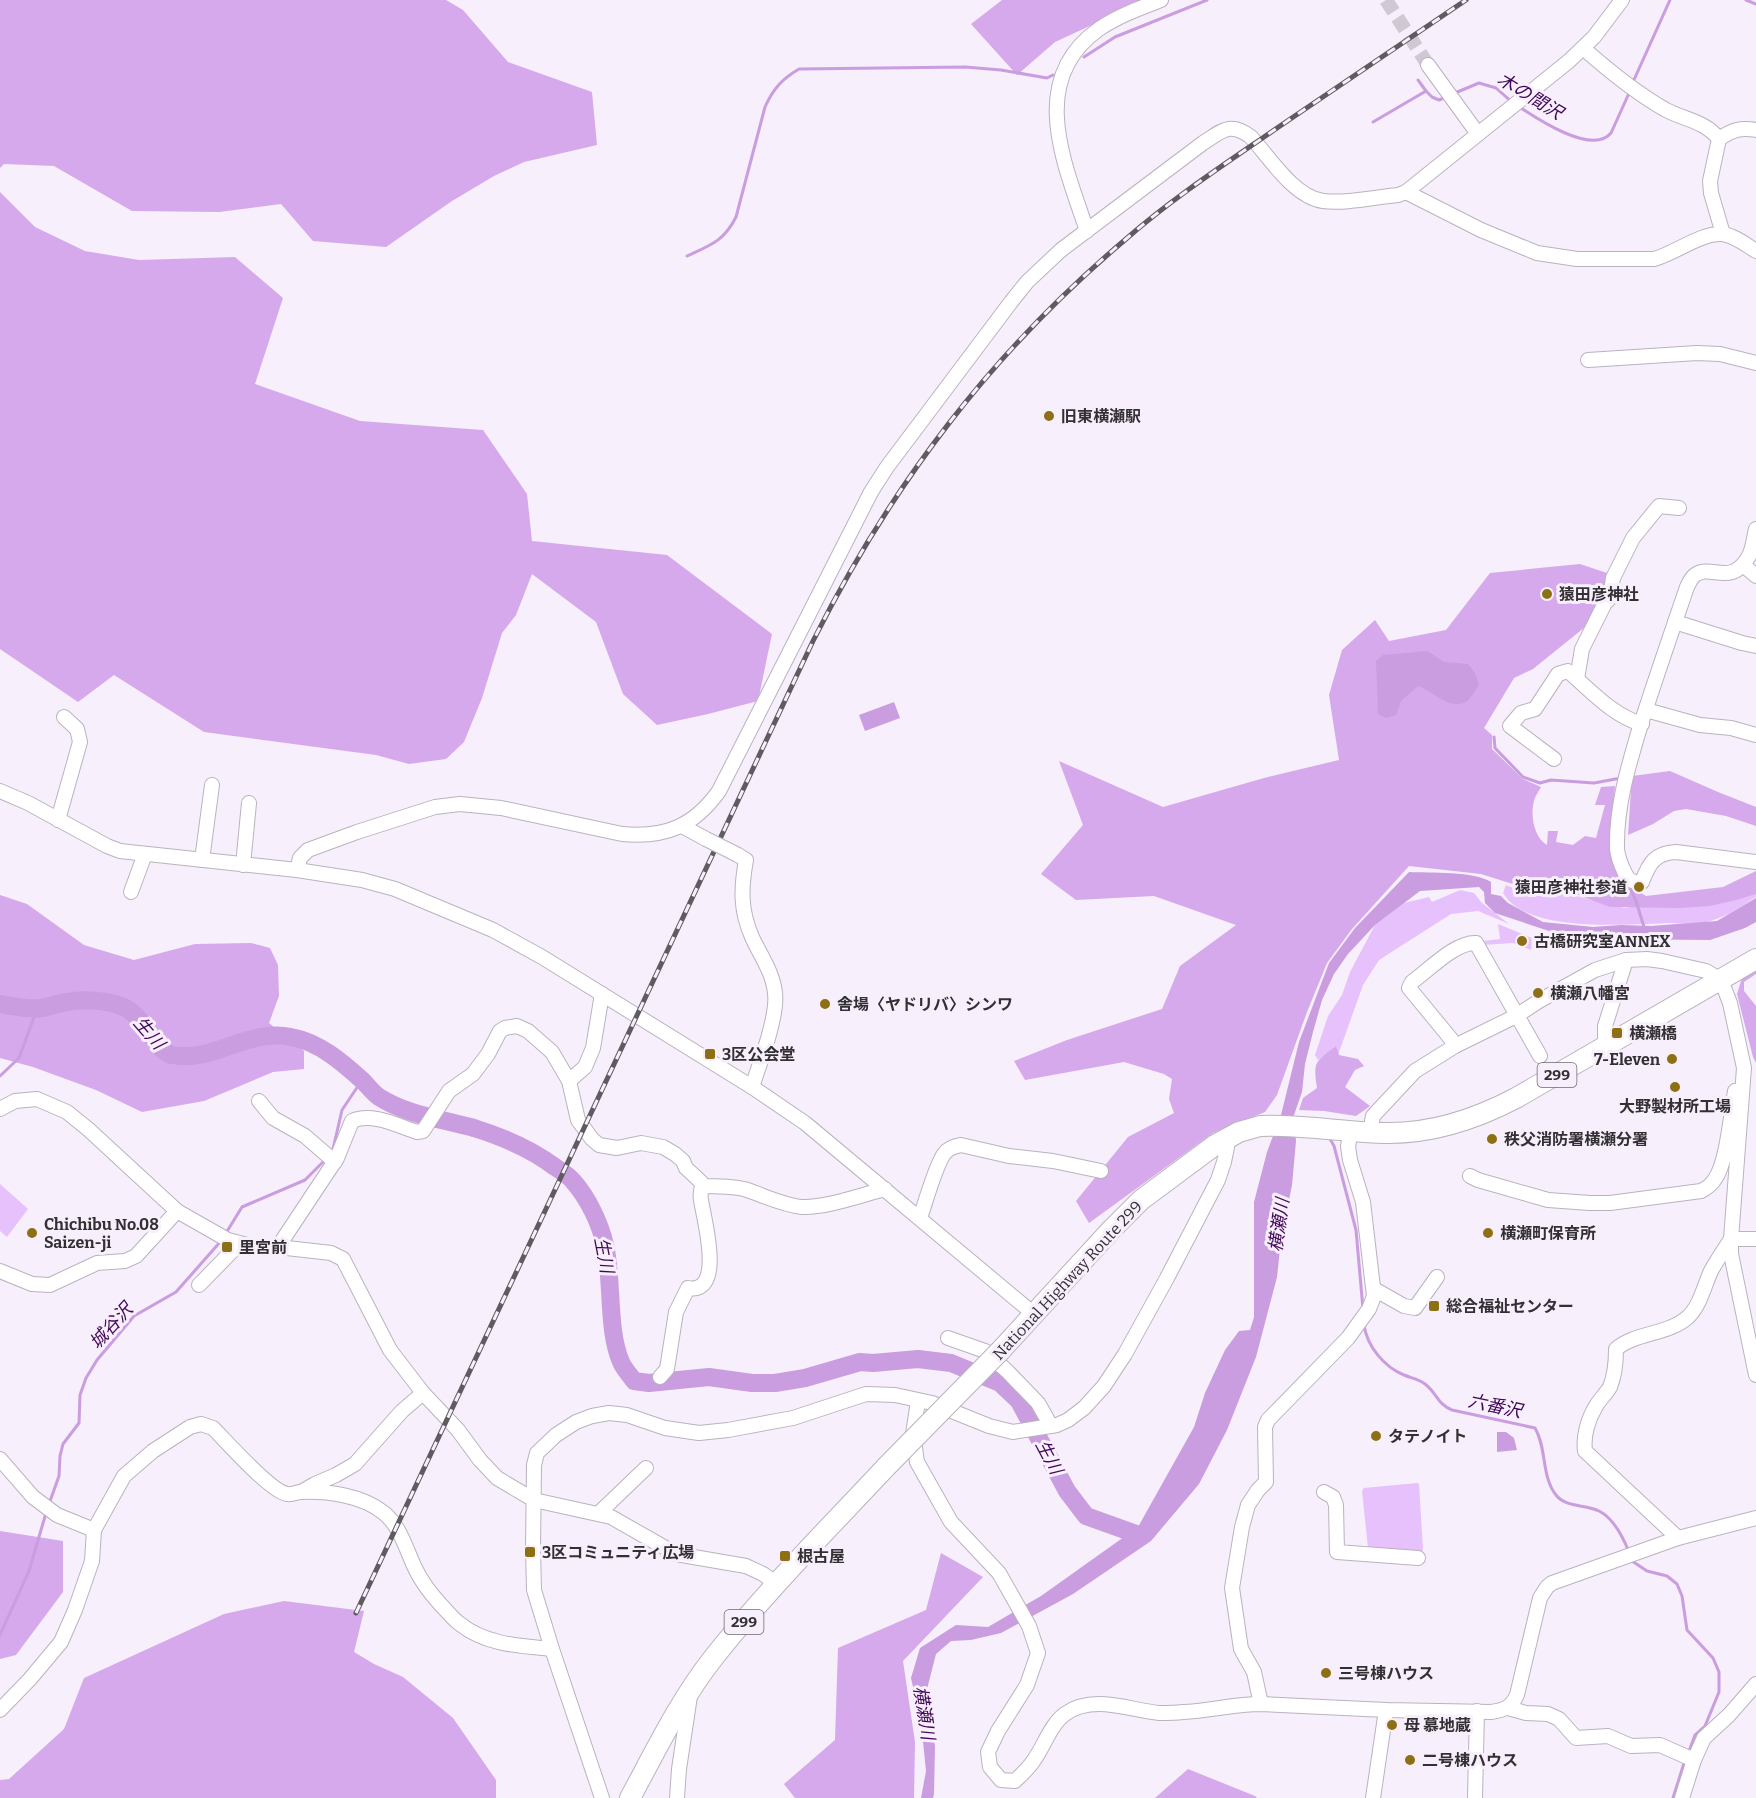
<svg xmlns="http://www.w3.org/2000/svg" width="1756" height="1798" viewBox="0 0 1756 1798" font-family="Bitter,'Noto Sans JP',serif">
  <rect width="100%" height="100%" fill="#f7effb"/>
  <!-- green -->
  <g fill="#e7c1fb">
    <path d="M1756,876V897C1739,908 1723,919 1702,923C1692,925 1680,923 1670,923C1628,924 1527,934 1503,893L1506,885L1519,890L1561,892L1624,908L1715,895Z"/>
    <polygon points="1460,890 1474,893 1482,903 1509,924 1478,911 1451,914 1379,960 1363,985 1338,1055 1336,1046 1318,1060 1315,1055 1328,1016 1342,995 1350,972 1375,925 1404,903 1429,897 1432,902"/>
    <polygon points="1498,924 1532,938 1531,950 1513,943 1483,945 1483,941 1500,939"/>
    <polygon points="0,1184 28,1209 7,1237 0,1231"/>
    <polygon points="1417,1483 1419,1484 1423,1549 1422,1552 1371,1550 1368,1548 1362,1491 1364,1488"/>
  </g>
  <!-- forest -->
  <g fill="#d5a9ec">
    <polygon points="0,0 446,0 463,10 508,62 592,92 597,145 524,162 494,176 452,201 386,247 313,241 281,204 219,212 132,211 54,166 4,164 0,168"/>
    <polygon points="1002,0 1146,0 1055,42 1017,75 971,24"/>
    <polygon points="0,192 35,227 85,251 139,260 235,257 283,298 255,384 360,421 483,430 527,494 532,541 667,555 772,634 758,701 708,714 657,725 623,694 596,622 532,574 516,615 502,633 482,698 464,742 446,759 409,764 376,755 204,732 114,675 78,702 0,649"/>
    <path d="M1580,564L1610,574L1595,619L1533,669L1514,678L1484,728L1492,735V749L1523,779L1541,787C1539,791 1535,796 1534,801C1530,815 1534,838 1547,845L1548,831H1558L1556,842L1573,845L1585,836L1596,838L1605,805H1595L1601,787L1615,786C1613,806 1605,861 1619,876C1626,884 1637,890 1646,896L1723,887L1756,871V894L1736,900L1710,906L1680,908L1610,907L1560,888L1519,886L1481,874L1409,866L1352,929L1327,963L1307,1012L1277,1095L1265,1112L1213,1133L1089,1223L1076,1201L1128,1137L1174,1113L1169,1099L1172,1079L1164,1074L1124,1062L1025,1080L1014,1061L1067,1040L1162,1009L1180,966L1236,925L1154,896L1076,900L1041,874L1083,825L1059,761L1163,807L1264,778L1339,760L1329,695L1342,650L1375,620L1389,641L1446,630L1490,573Z"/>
    <polygon points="1670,771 1718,792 1756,807 1756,826 1726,816 1686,809 1674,811 1653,824 1628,835 1632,776"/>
    <polygon points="0,895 27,904 84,945 134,960 195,944 251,943 270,948 278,965 279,996 269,1023 304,1051 304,1069 273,1072 204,1101 142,1112 96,1090 33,1067 0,1058"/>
    <polygon points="1756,969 1756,974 1744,982 1744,991 1756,1006 1756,1063 1753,1057 1737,994 1742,978"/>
    <path d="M1336,1046L1339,1055L1358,1059L1364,1066L1355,1070L1345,1087L1370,1106L1356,1116L1324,1111L1299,1110L1303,1098L1317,1088C1313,1061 1315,1062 1336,1046Z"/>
    <polygon points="0,1531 63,1541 63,1592 16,1655 0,1659"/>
    <polygon points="941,1553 983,1577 903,1661 915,1742 914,1798 795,1798 784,1784 835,1740 838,1648 926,1610"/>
    <polygon points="284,1601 364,1611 354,1652 374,1664 403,1677 453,1718 496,1780 496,1798 0,1798 0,1780 9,1779 64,1729 84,1678 224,1614"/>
    <polygon points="1188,1769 1255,1796 1257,1798 1155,1798"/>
  </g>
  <!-- water -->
  <g fill="#c99ddf">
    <path d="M1427,651L1444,662L1468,664L1475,673L1479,685C1475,690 1471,698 1467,701C1451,712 1433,691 1418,686L1401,701L1396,715L1386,718L1378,714L1376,661L1383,655Z"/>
    <polygon points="894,702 900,718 865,731 859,715"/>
    <path d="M1409,872C1430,873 1474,871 1491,882V894L1501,896L1508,903L1543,922L1593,927L1621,925L1651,926L1717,921L1756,898V922L1745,928L1710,940L1602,939L1552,932L1495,913L1485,903L1484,892L1479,887L1420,891L1375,925L1348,954L1334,974L1322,1000L1313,1032L1305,1064L1302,1092L1294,1115L1296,1141L1292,1185L1281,1240L1277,1277L1256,1357L1227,1430L1199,1484L1151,1541L1073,1594L1001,1633L971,1640L951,1641L936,1654L925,1697L935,1746L934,1794L933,1798H921L926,1771L921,1722L911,1678L920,1648L956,1625L988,1627L1041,1596L1138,1527L1194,1427L1205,1393L1225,1350L1239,1331L1250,1330L1254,1317V1202L1267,1152L1281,1115L1299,1042L1329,963L1355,928Z"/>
    <polygon points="1497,1432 1506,1432 1514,1438 1517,1450 1497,1452"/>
  </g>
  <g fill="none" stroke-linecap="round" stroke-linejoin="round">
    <!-- stream -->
    <g stroke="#c99ddf" stroke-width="3">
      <polyline points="1746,0 1756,4"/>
      <polyline points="1084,57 1115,37 1207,0"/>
      <polyline points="1418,80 1426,91"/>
      <polyline points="1633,82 1670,0"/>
      <polyline points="1455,93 1479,83 1496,88 1513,103"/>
      <path d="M1518,106C1536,118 1592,156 1611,133L1630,91"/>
      <polyline points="1373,122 1426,91 1432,97 1439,100 1446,97"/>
      <path d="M687,256C711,245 724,241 736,217L765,107C773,89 782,79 799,69L965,67L1001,70L1047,78L1053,75"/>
      <polyline points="1494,737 1495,748 1523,777 1540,783 1551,780 1594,783 1621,778"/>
      <polyline points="1629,885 1636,901 1644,927"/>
      <polyline points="0,1076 19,1058 34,1017 36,1008"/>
      <polyline points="1329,1137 1334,1146 1356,1230 1363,1309"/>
      <polyline points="330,1154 333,1149 342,1110 362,1080"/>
      <polyline points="226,1233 242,1207 305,1180 326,1159"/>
      <path d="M1364,1325C1367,1346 1384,1367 1404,1375C1411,1378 1419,1379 1425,1384C1437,1393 1437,1404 1452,1410L1535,1428C1547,1448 1541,1476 1556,1495C1566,1508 1585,1504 1599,1511C1613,1518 1623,1537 1629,1552"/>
      <polyline points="49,1504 59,1476 60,1456 63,1444 79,1423 80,1395 86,1378 97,1360 134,1316 176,1292 221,1241"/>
      <polyline points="1632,1561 1647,1571 1667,1576 1677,1584 1682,1596 1687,1630 1713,1658 1719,1672 1719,1692 1705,1726 1695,1735 1688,1754"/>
      <polyline points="0,1635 29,1571 46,1513"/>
      <polyline points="1673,1798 1685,1760"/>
    </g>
    <!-- river -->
    <path stroke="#c99ddf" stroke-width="18" d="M0,1004C13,1006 28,1010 41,1008C50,1007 58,1003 67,1002C83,999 106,1000 121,1006C146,1015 154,1051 172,1055C214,1063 247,1028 291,1037C319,1042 342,1062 363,1081C368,1086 373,1093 379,1097C407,1115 442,1119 474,1128C503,1137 530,1148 555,1167C561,1171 568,1175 573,1181C588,1198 600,1223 605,1245C613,1280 607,1330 621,1362C624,1369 630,1375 634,1381L649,1383L709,1377L752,1383H775L805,1378L860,1362L873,1363L918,1359L951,1363L1000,1383L1019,1401L1067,1491L1086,1516L1139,1535"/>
    <!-- minor-tunnel -->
    <polyline stroke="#d0c9d3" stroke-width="14" stroke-dasharray="14 7" stroke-linecap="butt" points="1386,0 1428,65"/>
    <!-- minor casing -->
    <g stroke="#bab3be" stroke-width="16">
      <g id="minor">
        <path d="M1583,48C1609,71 1636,93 1666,110C1685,120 1705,121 1719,139"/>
        <polyline points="1428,65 1478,134"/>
        <path d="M1406,192L1481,230L1537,253L1577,259H1654C1676,253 1700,233 1722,234C1734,235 1746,245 1756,251"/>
        <path d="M1087,231C1065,165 1026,80 1099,29C1118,16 1140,8 1161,0"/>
        <path d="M1723,234L1711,193L1710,181L1719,139C1732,130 1741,127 1756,130"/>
        <polyline points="1588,360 1697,353 1720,354 1756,363"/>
        <path d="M1756,529C1754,537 1753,548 1749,556C1731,588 1711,563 1695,575C1691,578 1689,583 1687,587C1671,634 1655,680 1640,727C1628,767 1616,807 1617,849C1618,857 1621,865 1624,871C1627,879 1634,884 1642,882C1649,863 1655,853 1676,852L1756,862"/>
        <polyline points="1743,565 1756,576"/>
        <polyline points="1675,622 1742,643 1756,646"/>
        <polyline points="1577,679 1582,649 1605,603 1610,598 1613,578 1633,538 1659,506 1679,508"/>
        <polyline points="1646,710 1700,725 1731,728 1756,735"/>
        <path d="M1554,759L1510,726L1521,713L1535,709L1558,674L1568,671C1590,690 1613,716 1642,724"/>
        <polyline points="0,791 28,803 107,846 120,851 297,870 362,880 395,889 493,930 542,957 752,1087 805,1123 1035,1315"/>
        <polyline points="58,820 80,742 77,729 64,717"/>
        <polyline points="682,826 706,839"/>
        <path d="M738,855L746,860C741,888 740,910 752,937C760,955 773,972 775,993C778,1016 760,1063 752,1087"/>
        <polyline points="202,860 212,785"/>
        <polyline points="243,865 249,803"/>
        <path d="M297,870L300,858L308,850L357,832L435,807L460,804L501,808L622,834C666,838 694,826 719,791L871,492L887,467L1011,302L1027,282L1061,250L1203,143C1222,131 1230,121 1251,137C1269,157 1294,197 1323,201C1346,204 1375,197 1398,195L1406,192L1569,61L1594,37L1622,0"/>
        <polyline points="131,892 145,854"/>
        <polyline points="1608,1045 1605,1038 1605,1026 1626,960"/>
        <path d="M1455,1046L1451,1039L1409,988L1412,982C1429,970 1455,942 1476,943L1540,1056"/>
        <polyline points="569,1081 585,1067 593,1048 602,994"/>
        <polyline points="259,1101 273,1118 305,1136 335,1162"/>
        <polyline points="0,1109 15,1101 37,1099 67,1112 88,1129 177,1211 228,1240 255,1247 278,1247 331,1253 343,1259 390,1350 423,1393 458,1430 480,1460 497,1478 534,1500 611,1517 676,1554 746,1566 763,1574 777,1584"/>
        <polyline points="1370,1132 1373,1116 1415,1071 1455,1046 1516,1016 1539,1001 1595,970 1626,960 1647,959 1662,961 1706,971 1721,980 1730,1003 1744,1068 1731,1239 1731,1254 1756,1375"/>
        <path d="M1470,1176L1478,1180L1548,1200L1590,1203H1610L1701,1191C1707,1188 1712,1184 1715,1179C1727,1162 1731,1113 1735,1091"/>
        <path d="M920,1218C926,1201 935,1167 944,1154C948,1148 955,1146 961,1145L1009,1156L1053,1161L1101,1171"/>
        <polyline points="1731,1239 1756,1239"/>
        <path d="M278,1247L337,1158L352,1121C372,1112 398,1126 417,1132L423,1131L449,1091L473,1074L488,1054L500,1031L505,1028L517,1026L528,1031L552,1052L569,1081L578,1120L592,1139L599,1145L617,1148L641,1143L663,1147L675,1154L683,1161L686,1168L701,1182L702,1186C716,1186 730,1186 744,1189C763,1195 782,1205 802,1207C826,1208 861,1195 885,1189"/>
        <polyline points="0,1271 32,1284 50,1285 97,1263 125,1261 136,1256 177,1211"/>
        <polyline points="199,1285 239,1244"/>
        <polyline points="1374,1289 1404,1306 1415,1308 1437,1277"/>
        <polyline points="948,1338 985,1351 1007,1371 1038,1403 1051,1426"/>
        <path d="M660,1377L667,1369L676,1312L688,1288C726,1295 703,1216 701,1200C700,1195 701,1190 702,1186"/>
        <path d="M918,1401L913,1434L917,1462L951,1522L999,1573L1029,1626L1038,1653L1027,1685L998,1731L988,1752L990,1767L1001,1780L1015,1781C1022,1774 1029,1768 1034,1760C1044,1746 1051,1724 1065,1714C1093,1694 1129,1710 1159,1713C1167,1713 1175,1713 1183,1712C1209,1711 1234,1704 1261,1704L1386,1710L1491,1712C1504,1710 1511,1708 1517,1695L1540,1598L1547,1587L1552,1583L1678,1538L1756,1518"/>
        <polyline points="0,1459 33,1497 57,1515 94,1530"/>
        <polyline points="301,1492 315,1484 336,1475 355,1464 402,1411 423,1393"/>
        <polyline points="1324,1492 1333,1497 1336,1505 1337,1552 1418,1558"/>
        <polyline points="599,1513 646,1468"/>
        <path d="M1678,1538L1585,1451C1583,1436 1588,1419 1596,1406C1600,1399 1606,1394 1610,1387C1615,1375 1616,1362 1616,1349C1636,1332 1668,1335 1688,1317C1700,1306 1704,1286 1711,1271C1717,1260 1724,1250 1731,1239"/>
        <polyline points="1261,1704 1254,1672 1241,1649 1232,1588 1242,1527 1248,1505 1258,1490 1266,1482 1265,1427 1268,1420 1348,1338 1369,1309 1374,1296 1363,1202 1350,1160 1348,1146 1351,1131"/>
        <polyline points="1508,1708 1526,1713 1548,1714 1559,1719 1576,1738 1608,1736 1631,1746 1660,1745 1694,1760"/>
        <path d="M0,1710L30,1679L61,1642L75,1610L92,1561L94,1530L124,1476L153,1451L190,1427L201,1424L213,1428C227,1442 270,1491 287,1494C292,1495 297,1492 301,1492C327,1491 362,1495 384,1513C400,1526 406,1549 415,1568C422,1583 430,1593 441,1605C447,1611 453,1619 460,1624C486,1645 521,1646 552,1649"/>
        <polyline points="602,1798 552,1649 534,1590 533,1549 534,1465 537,1453 556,1435 576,1422 592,1416 609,1413 627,1415 665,1428 699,1433 728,1430 793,1418 866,1394 895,1395 932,1403 989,1426 1013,1432 1057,1425 1068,1420 1084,1408 1104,1386 1125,1354 1167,1278 1218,1180 1224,1162 1229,1137"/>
        <polyline points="677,1798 679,1769 690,1696"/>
        <polyline points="1373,1798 1386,1710"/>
        <polyline points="1475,1798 1477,1711"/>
        <polyline points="1682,1798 1694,1760 1704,1738 1729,1715 1756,1684"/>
      </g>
    </g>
    <!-- highway casing -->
    <g stroke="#bab3be" stroke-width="22">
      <g id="highway">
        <path d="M1001,1350L1111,1230L1141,1200L1215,1145L1239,1132L1260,1126C1303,1124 1346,1133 1389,1133C1434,1133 1476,1119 1516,1098L1756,959"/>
        <path d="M630,1798C656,1750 680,1700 714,1657C767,1590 828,1529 886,1467"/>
      </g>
    </g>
    <!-- minor -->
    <use href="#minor" stroke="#fff" stroke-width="14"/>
    <!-- highway -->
    <use href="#highway" stroke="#fff" stroke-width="20"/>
    <!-- rail casing -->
    <g stroke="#5f5b61" stroke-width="5">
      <path id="rail" d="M356,1613L813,641C892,484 991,353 1126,239C1174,197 1228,162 1280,126C1342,84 1404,42 1466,0"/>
    </g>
    <!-- rail -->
    <use href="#rail" stroke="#f7effb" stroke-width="3" stroke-dasharray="9" stroke-linecap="butt"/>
    <!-- minor-bridge casing -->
    <g stroke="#bab3be" stroke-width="16" stroke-linecap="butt">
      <polyline id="minor-bridge" points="706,839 738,855"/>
    </g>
    <!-- highway-bridge casing -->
    <g stroke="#bab3be" stroke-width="22" stroke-linecap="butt">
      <polyline id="highway-bridge" points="886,1467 1001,1350"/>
    </g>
    <!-- minor-bridge -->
    <use href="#minor-bridge" stroke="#fff" stroke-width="14"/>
    <!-- highway-bridge -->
    <use href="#highway-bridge" stroke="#fff" stroke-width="20"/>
  </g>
  <!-- markers -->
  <g fill="#8d7014" stroke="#f7effb" stroke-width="2">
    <circle cx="1049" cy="416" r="6"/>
    <circle cx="1547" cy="594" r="6"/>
    <circle cx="1639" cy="887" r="6"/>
    <circle cx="1522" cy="941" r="6"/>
    <circle cx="1538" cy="993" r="6"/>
    <circle cx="825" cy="1004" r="6"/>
    <rect x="1611" y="1027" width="12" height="12" rx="3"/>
    <rect x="704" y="1048" width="12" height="12" rx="3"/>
    <circle cx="1672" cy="1059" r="6"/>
    <circle cx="1675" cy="1087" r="6"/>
    <circle cx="1492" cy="1139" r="6"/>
    <circle cx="32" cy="1233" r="6"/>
    <circle cx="1488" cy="1233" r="6"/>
    <rect x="221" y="1241" width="12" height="12" rx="3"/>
    <rect x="1428" y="1300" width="12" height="12" rx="3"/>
    <circle cx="1376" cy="1436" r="6"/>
    <rect x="524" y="1546" width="12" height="12" rx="3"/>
    <rect x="779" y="1550" width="12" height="12" rx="3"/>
    <circle cx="1326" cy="1673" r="6"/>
    <circle cx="1392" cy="1725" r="6"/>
    <circle cx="1410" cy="1760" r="6"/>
  </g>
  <g text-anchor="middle" stroke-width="6" stroke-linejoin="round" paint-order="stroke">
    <!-- shield labels -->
    <g fill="#f7effb" stroke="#6e6970" stroke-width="1.5">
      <rect x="1537.5" y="1063" width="39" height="24" rx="4.5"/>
      <rect x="724.5" y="1610" width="39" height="24" rx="4.5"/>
    </g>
    <g font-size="15" font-weight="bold" fill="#333034">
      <text x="1557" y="1080">299</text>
      <text x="744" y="1627">299</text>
    </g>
    <!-- poi labels -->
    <g font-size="16" font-weight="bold" fill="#333034" stroke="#f7effb" text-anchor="start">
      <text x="1061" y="422">旧東横瀬駅</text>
      <text x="1559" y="600">猿田彦神社</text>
      <text x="1627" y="893" text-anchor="end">猿田彦神社参道</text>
      <text x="1534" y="947">古橋研究室ANNEX</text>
      <text x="1550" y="999">横瀬八幡宮</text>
      <text x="837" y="1010">舎場〈ヤドリバ〉シンワ</text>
      <text x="1629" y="1039">横瀬橋</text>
      <text x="722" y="1060">3区公会堂</text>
      <text x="1660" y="1065" text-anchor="end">7-Eleven</text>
      <text x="1675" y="1112" text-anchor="middle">大野製材所工場</text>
      <text x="1504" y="1145">秩父消防署横瀬分署</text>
      <text x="44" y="1230">Chichibu No.08<tspan x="44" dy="18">Saizen-ji</tspan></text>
      <text x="1500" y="1239">横瀬町保育所</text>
      <text x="239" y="1253">里宮前</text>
      <text x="1446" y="1312">総合福祉センター</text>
      <text x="1388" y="1442">タテノイト</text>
      <text x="542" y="1558">3区コミュニティ広場</text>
      <text x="797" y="1562">根古屋</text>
      <text x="1338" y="1679">三号棟ハウス</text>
      <text x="1404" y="1731">母 慕地蔵</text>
      <text x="1422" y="1766">二号棟ハウス</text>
    </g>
    <!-- street labels -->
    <g font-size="16" fill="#333034" stroke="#f7effb">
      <text transform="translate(1067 1280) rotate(-47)" y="6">National Highway Route 299</text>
    </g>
    <!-- water labels -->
    <g font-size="18" font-style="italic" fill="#420758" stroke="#f7effb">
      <text transform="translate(1530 96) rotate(31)" y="6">木の間沢</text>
      <text transform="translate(149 1033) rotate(49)" y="6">生川</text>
      <text transform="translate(1279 1225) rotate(-82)" y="6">横瀬川</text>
      <text transform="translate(604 1255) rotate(79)" y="6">生川</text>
      <text transform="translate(111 1326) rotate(-48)" y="6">城谷沢</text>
      <text transform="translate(1495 1406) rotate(12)" y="6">六番沢</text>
      <text transform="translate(1049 1457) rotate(62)" y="6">生川</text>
      <text transform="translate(924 1713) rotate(81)" y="6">横瀬川</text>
    </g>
  </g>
</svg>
